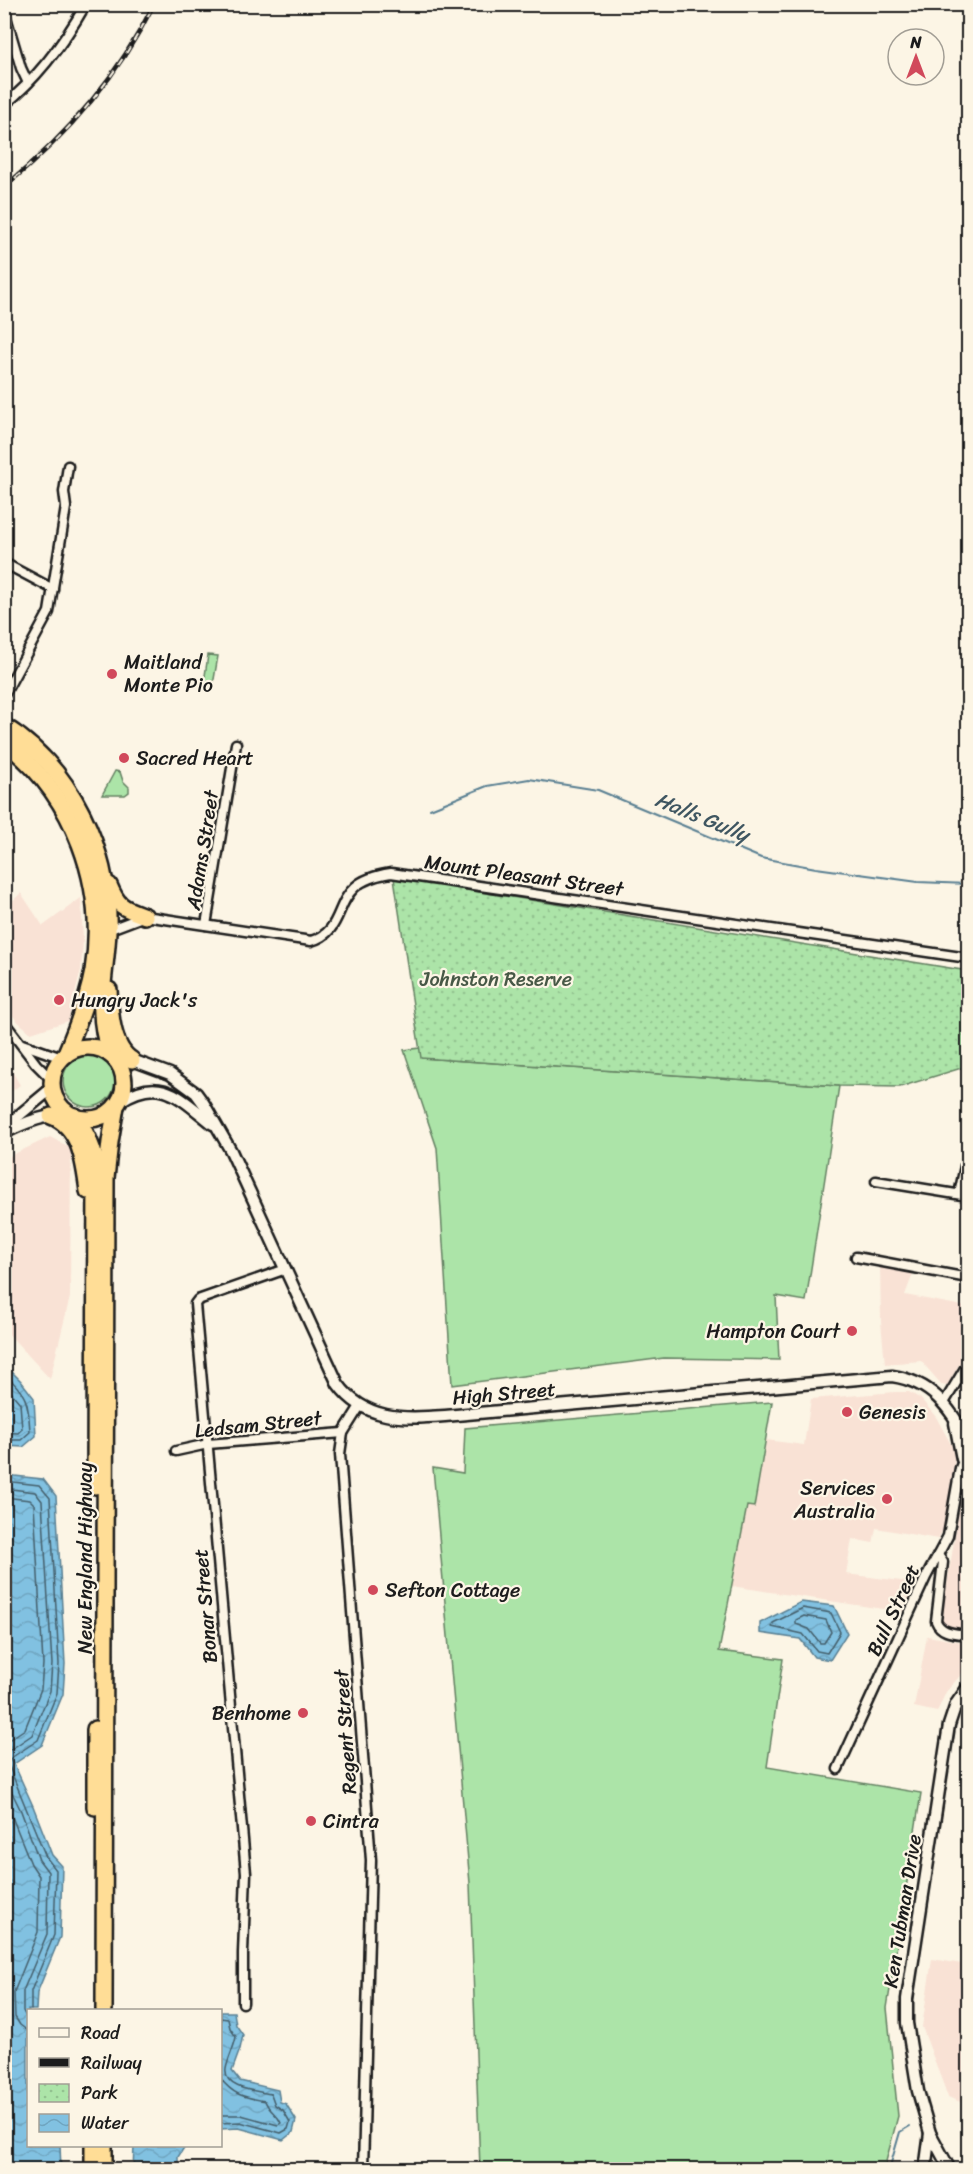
<svg xmlns="http://www.w3.org/2000/svg" width="973" height="2174" viewBox="0 0 973 2174" font-family="Sriracha,sans-serif">
  <defs>
    <pattern id="park-dots" width="8" height="8" patternUnits="userSpaceOnUse" patternTransform="scale(1.5)"><rect width="8" height="8" fill="#ace4a8"/><path d="M2 2h.1M6 6h.1" fill="none" stroke="#93c390" stroke-width="1.8" stroke-linecap="round"/></pattern>
    <pattern id="water-waves" width="16" height="10" patternUnits="userSpaceOnUse" patternTransform="scale(1.5)"><rect width="16" height="10" fill="#81c1e1"/><path d="M0 5q4-4 8 0t8 0" fill="none" stroke="#6fa5c0"/></pattern>
  </defs>
  <rect width="100%" height="100%" fill="#fcf5e5"/>
  <filter id="ink" filterUnits="userSpaceOnUse"><feTurbulence type="fractalNoise" baseFrequency=".0167" numOctaves="2"/><feDisplacementMap in="SourceGraphic" scale="12" xChannelSelector="R" yChannelSelector="G"/><feConvolveMatrix kernelMatrix="1 2 1 2 8 2 1 2 1" color-interpolation-filters="sRGB"/></filter>
  <g filter="url(#ink)">
    <!-- built -->
    <g fill="#f9e2d5">
      <polygon points="21,893 43,926 81,898 83,940 81,970 68,1021 31,1033 16,1020 5,1005 5,908"/>
      <polygon points="4,1057 20,1085 5,1096 4,1096"/>
      <polygon points="50,1137 71,1148 70,1297 50,1379 5,1330 4,1163 10,1156"/>
      <polygon points="880,1263 914,1271 905,1295 968,1307 968,1349 947,1386 942,1385 921,1361 885,1364 881,1322"/>
      <polygon points="895,1392 909,1392 921,1399 936,1417 953,1448 955,1458 945,1526 938,1539 876,1528 873,1543 852,1539 846,1574 917,1583 903,1612 731,1586 747,1505 754,1506 766,1440 804,1445 811,1399"/>
      <polygon points="965,1473 968,1479 968,1630 943,1625 941,1622"/>
      <polygon points="927,1636 968,1643 968,1668 964,1671 946,1692 937,1712 914,1707"/>
      <polygon points="932,1959 968,1965 968,2105 948,2097 922,2027"/>
    </g>
    <!-- green -->
    <g fill="#ace4a8" stroke="#648062" stroke-width="1.5">
      <polygon points="208,655 218,656 213,685 204,683"/>
      <polygon points="115,771 120,772 123,781 129,787 129,792 125,795 102,795"/>
      <polygon points="420,1048 422,1058 839,1086 806,1301 776,1296 779,1360 664,1358 452,1385 437,1148 404,1050"/>
      <circle cx="89" cy="1081" r="26"/>
      <polygon points="772,1402 754,1507 747,1506 719,1651 783,1659 767,1767 921,1793 887,2008 898,2116 884,2169 480,2169 470,1883 433,1468 463,1473 465,1428"/>
    </g>
    <!-- park -->
    <polygon fill="url(#park-dots)" stroke="#648062" stroke-width="1.5" points="394,878 968,971 968,1066 900,1087 839,1086 421,1058"/>
    <!-- water -->
    <g fill="url(#water-waves)" stroke="#597f92" stroke-width="1.5">
      <polygon points="5,1365 21,1381 34,1398 36,1436 23,1447 5,1446"/>
      <polygon points="5,1475 43,1479 56,1496 65,1664 63,1694 42,1745 14,1764 33,1806 52,1855 62,1866 60,1937 37,1993 36,2010 28,2010 28,2146 60,2146 61,2169 5,2169"/>
      <polygon points="801,1602 834,1606 847,1633 830,1660 814,1657 800,1639 760,1633 760,1623"/>
      <polygon points="221,2012 234,2012 236,2025 243,2035 240,2049 232,2071 240,2081 278,2090 280,2102 286,2104 296,2120 293,2132 283,2140 239,2128 221,2129"/>
      <polygon points="134,2146 185,2146 178,2157 178,2169 133,2170"/>
    </g>
    <g fill="none" stroke-linecap="round" stroke-linejoin="round">
      <!-- shore -->
      <g stroke="#445e6b" stroke-width="1.5">
        <path d="M4,1373C28,1396 28,1401 30,1432L21,1440H4"/>
        <polyline points="4,1384 20,1403 22,1429 18,1433 4,1432"/>
        <polyline points="4,1481 39,1485 50,1498 59,1664 57,1693 38,1740 11,1758 8,1764 46,1857 56,1870 54,1935 31,1991 31,2010"/>
        <polyline points="4,1488 35,1492 42,1501 52,1664 50,1691 32,1735 4,1754"/>
        <polyline points="4,1497 30,1500 34,1504 43,1664 41,1689 25,1729 4,1743"/>
        <polygon points="803,1608 831,1613 840,1632 827,1653 817,1651 803,1634 772,1627 773,1623"/>
        <polygon points="804,1616 826,1620 831,1632 824,1643 820,1643 809,1629 796,1624 796,1620"/>
        <polyline points="4,1776 21,1811 39,1860 48,1872 47,1934 23,1991 23,2011 28,2021"/>
        <polyline points="4,1797 31,1864 39,1876 38,1932 14,1992 15,2017 20,2025 28,2031"/>
        <path d="M220,2018L228,2019L230,2028L236,2037C234,2048 228,2058 226,2069C223,2090 259,2091 271,2094L275,2105L283,2110L290,2122L288,2129L281,2133L240,2122L220,2123"/>
        <path d="M220,2078C234,2096 244,2097 265,2101C270,2113 277,2113 281,2123L278,2125L241,2115H220"/>
      </g>
      <!-- stream -->
      <g stroke="#597f92" stroke-width="2">
        <polyline points="430,809 487,786 529,779 598,790 761,858 816,868 918,882 968,884"/>
        <polyline points="889,2170 900,2132 910,2126"/>
      </g>
      <!-- street casing -->
      <g stroke="#1c1c1c" stroke-width="13">
        <g id="street">
          <polyline points="4,10 21,68 28,83"/>
          <path d="M4,105C38,78 65,41 86,4"/>
          <polyline points="4,563 53,589"/>
          <polyline points="4,695 49,612 66,507 64,492 68,466"/>
          <polyline points="206,925 236,744"/>
          <path d="M108,930L145,916L311,941C342,932 335,905 355,887C365,878 378,875 391,873L968,958"/>
          <polyline points="4,1022 36,1064 52,1080"/>
          <polyline points="22,1044 62,1058"/>
          <polyline points="876,1181 968,1196"/>
          <polyline points="959,1194 968,1152"/>
          <polyline points="856,1257 968,1278"/>
          <polyline points="944,1403 968,1363"/>
          <polyline points="360,1406 343,1433 340,1454 371,1860 363,2170"/>
          <polyline points="176,1451 208,1444 343,1433"/>
          <path d="M938,1555L943,1562L936,1621C941,1634 956,1633 968,1635"/>
          <polyline points="838,1769 926,1577 948,1536 960,1468 963,1461"/>
          <polyline points="243,2003 243,1953 246,1873 195,1304 198,1300 286,1269"/>
        </g>
      </g>
      <!-- secondary casing -->
      <g stroke="#1c1c1c" stroke-width="15">
        <g id="secondary">
          <path d="M114,1057L132,1060L170,1074L196,1093L204,1104L231,1151L338,1384C365,1421 403,1419 445,1416L892,1376C933,1382 948,1407 968,1439"/>
          <path d="M120,1101C161,1074 180,1098 213,1124"/>
          <polyline points="5,1127 52,1088"/>
          <path d="M4,1133C26,1122 47,1114 71,1114"/>
          <polyline points="955,1423 962,1459 968,1465"/>
          <polyline points="948,2166 930,2133 918,2091 907,2023 907,1999 949,1725 956,1704 968,1687"/>
          <polyline points="925,2170 930,2133"/>
        </g>
      </g>
      <!-- highway casing -->
      <g stroke="#1c1c1c" stroke-width="20">
        <g id="highway">
          <path d="M4,726C72,768 111,853 108,931C106,977 94,1009 110,1054"/>
          <path d="M4,742C74,794 107,886 93,971C88,999 77,1027 66,1053"/>
          <path d="M109,885C118,907 123,908 145,916"/>
          <path d="M109,990C110,1012 112,1048 132,1060"/>
          <circle cx="88" cy="1083" r="36"/>
          <path d="M51,1116C81,1127 84,1163 88,1191"/>
          <path d="M75,1116C86,1131 92,1144 96,1162L95,1486"/>
          <polyline points="95,1807 95,1729"/>
          <polyline points="104,2010 106,1178 110,1142 116,1106"/>
          <polyline points="93,2146 93,2170"/>
          <polyline points="104,2146 104,2170"/>
        </g>
      </g>
      <!-- street -->
      <use href="#street" stroke="#fcf5e5" stroke-width="8"/>
      <!-- secondary -->
      <use href="#secondary" stroke="#fcf5e5" stroke-width="10"/>
      <!-- highway -->
      <use href="#highway" stroke="#ffdd96" stroke-width="15"/>
      <!-- rail casing -->
      <g stroke="#1c1c1c" stroke-width="4.5">
        <path id="rail" d="M4,187C67,136 118,77 154,4"/>
      </g>
      <!-- rail -->
      <use href="#rail" stroke="#fcf5e5" stroke-width="2" stroke-dasharray="7" stroke-linecap="butt"/>
    </g>
  </g>
  <!-- markers -->
  <g fill="#d1495b" stroke="#fcf5e5" stroke-width="2">
    <circle cx="112" cy="674" r="6"/>
    <circle cx="124" cy="758" r="6"/>
    <circle cx="59" cy="1000" r="6"/>
    <circle cx="852" cy="1331" r="6"/>
    <circle cx="847" cy="1412" r="6"/>
    <circle cx="887" cy="1499" r="6"/>
    <circle cx="373" cy="1590" r="6"/>
    <circle cx="303" cy="1713" r="6"/>
    <circle cx="311" cy="1821" r="6"/>
  </g>
  <g text-anchor="middle" stroke-width="4.5" stroke-linejoin="round" paint-order="stroke">
    <!-- poi labels -->
    <g font-size="20" fill="#1c1c1c" stroke="#fcf5e5" text-anchor="start">
      <text x="124" y="669">Maitland<tspan x="124" dy="23">Monte Pio</tspan></text>
      <text x="136" y="765">Sacred Heart</text>
      <text x="71" y="1007">Hungry Jack's</text>
      <text x="840" y="1338" text-anchor="end">Hampton Court</text>
      <text x="859" y="1419">Genesis</text>
      <text x="875" y="1495" text-anchor="end">Services<tspan x="875" dy="23">Australia</tspan></text>
      <text x="385" y="1597">Sefton Cottage</text>
      <text x="291" y="1720" text-anchor="end">Benhome</text>
      <text x="323" y="1828">Cintra</text>
    </g>
    <!-- street labels -->
    <g font-size="20" fill="#1c1c1c" stroke="#fcf5e5">
      <text transform="translate(202 850) rotate(-81)" y="7">Adams Street</text>
      <text transform="translate(524 875) rotate(8)" y="7">Mount Pleasant Street</text>
      <text transform="translate(504 1393) rotate(-5)" y="7">High Street</text>
      <text transform="translate(258 1424) rotate(-6)" y="7">Ledsam Street</text>
      <text transform="translate(85 1558) rotate(-90)" y="7">New England Highway</text>
      <text transform="translate(205 1606) rotate(-95)" y="7">Bonar Street</text>
      <text transform="translate(893 1610) rotate(-65)" y="7">Bull Street</text>
      <text transform="translate(345 1732) rotate(-94)" y="7">Regent Street</text>
      <text transform="translate(902 1911) rotate(-81)" y="7">Ken Tubman Drive</text>
    </g>
    <!-- park labels -->
    <g font-size="20" fill="#475846" stroke="#fcf5e5">
      <text x="496" y="986">Johnston Reserve</text>
    </g>
    <!-- water labels -->
    <g font-size="21" font-style="italic" fill="#3f5661" stroke="#fcf5e5">
      <text transform="translate(702 817) rotate(22)" y="7">Halls Gully</text>
    </g>
  </g>
  <!-- margin -->
  <rect width="973" height="2174" fill="none" stroke="#fcf5e5" stroke-width="24"/>
  <rect x="12" y="12" width="949" height="2150" fill="none" stroke="#1c1c1c" stroke-width="2" filter="url(#ink)"/>
  <!-- legend -->
  <rect x="27" y="2009" width="195" height="138" fill="#fcf5e5" stroke="#a29e95" stroke-width="1.5"/>
  <rect x="39" y="2028" width="30" height="9" fill="#fcf5e5" stroke="#a29e95" stroke-width="1.5"/>
  <text x="81" y="2039" font-size="18" fill="#1c1c1c">Road</text>
  <rect x="39" y="2058" width="30" height="9" fill="#1c1c1c" stroke="#a29e95" stroke-width="1.5"/>
  <text x="81" y="2069" font-size="18" fill="#1c1c1c">Railway</text>
  <rect x="39" y="2084" width="30" height="18" fill="url(#park-dots)" stroke="#a29e95" stroke-width="1.5"/>
  <text x="81" y="2099" font-size="18" fill="#1c1c1c">Park</text>
  <rect x="39" y="2114" width="30" height="18" fill="url(#water-waves)" stroke="#a29e95" stroke-width="1.5"/>
  <text x="81" y="2129" font-size="18" fill="#1c1c1c">Water</text>
  <!-- north arrow -->
  <g transform="translate(916 57)"><circle r="28" fill="#fcf5e5" stroke="#a29e95" stroke-width="1.5"/>
  <path d="M0-4.5L10 22L0 15L-10 22Z" fill="#d1495b"/>
  <text y="-9" font-size="16" font-weight="bold" text-anchor="middle" fill="#1c1c1c">N</text>
  </g>
</svg>
